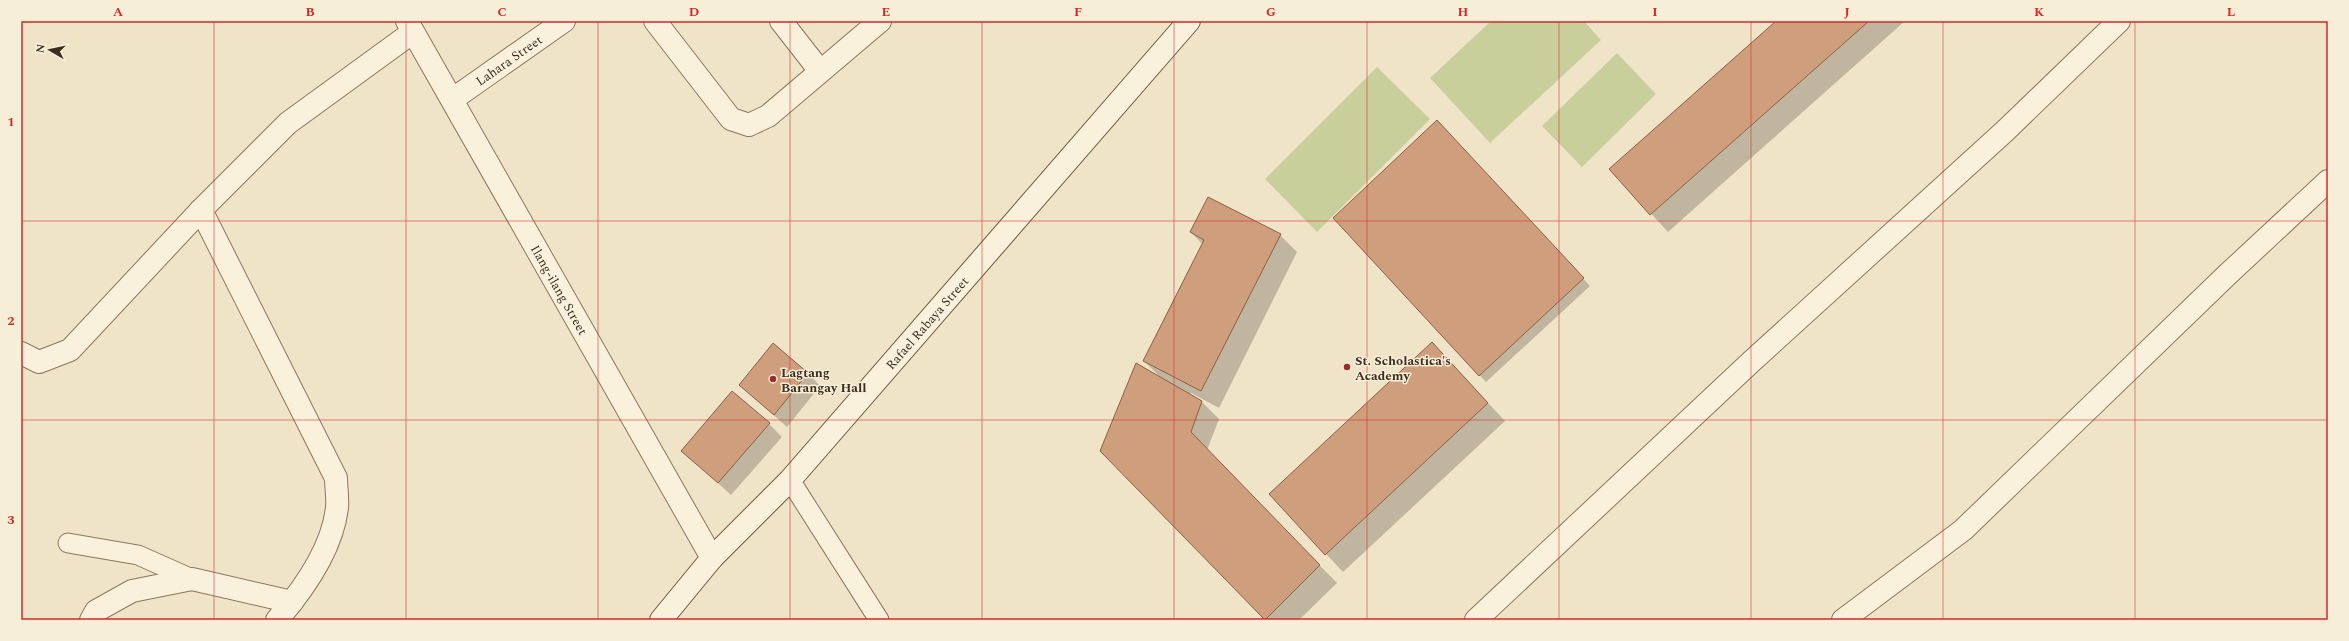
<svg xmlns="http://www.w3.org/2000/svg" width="2349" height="641" viewBox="0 0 2349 641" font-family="Spectral,serif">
  <rect width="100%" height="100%" fill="#f0e4c8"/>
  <!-- green -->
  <g fill="#c9cf9b">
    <polygon points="1491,21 1584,21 1601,40 1490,143 1430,78"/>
    <polygon points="1617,53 1656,94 1582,167 1542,126"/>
    <polygon points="1377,67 1430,119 1317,232 1265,179"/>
  </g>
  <!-- shadow -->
  <g fill="#0003">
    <polygon points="1777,21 1905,21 1668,232 1610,169"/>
    <polygon points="1444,128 1590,286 1486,382 1334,218"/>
    <polygon points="1191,232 1280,235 1297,252 1219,408 1191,393 1190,395 1202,402 1219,419 1207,450 1337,583 1299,620 1267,620 1101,451 1161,378 1144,361 1203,245"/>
    <polygon points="1432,343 1505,421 1343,572 1270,494"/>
    <polygon points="808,373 820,386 787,427 740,385"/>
    <polygon points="769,424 782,437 731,495 682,450"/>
  </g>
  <!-- building -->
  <g fill="#cf9f7d" stroke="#8d5f41">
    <polygon points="1776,21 1869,21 1650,215 1609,169"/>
    <polygon points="1437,120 1584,278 1479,376 1333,218"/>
    <polygon points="1208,197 1281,234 1201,391 1143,361 1204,240 1190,232"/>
    <polygon points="1432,342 1488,403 1325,555 1269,494"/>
    <polygon points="773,343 808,373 774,415 739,385"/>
    <polygon points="1136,363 1202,401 1191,432 1320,565 1265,620 1100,451"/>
    <polygon points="732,391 770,423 718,483 681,451"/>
  </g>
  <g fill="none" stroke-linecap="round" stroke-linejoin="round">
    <!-- lane casing -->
    <g stroke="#8d765c" stroke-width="21">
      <g id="lane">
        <polyline points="790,480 879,620"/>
        <polyline points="68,543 138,555 192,579"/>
      </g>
    </g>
    <!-- street casing -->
    <g stroke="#8d765c" stroke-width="24">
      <g id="street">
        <path id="s1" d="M407,21L712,558"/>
        <polyline points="655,21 731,119 749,125 768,116 880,21"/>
        <polyline points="781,21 820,71"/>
        <path id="s2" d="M453,99L564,21"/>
        <path d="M201,210L336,478C336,487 338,498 337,508C332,550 304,589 277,620"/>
        <polyline points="21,353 39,362 70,350 201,210 288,123 413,32"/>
        <polyline points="91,620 96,611 132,591 192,579 292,602"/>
        <polyline points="1476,620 1752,361 2005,131 2119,21"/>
        <polyline points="1843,620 1963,530 2228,274 2328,181"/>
      </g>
    </g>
    <!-- secondary casing -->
    <g stroke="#6f573f" stroke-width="24">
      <g id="secondary">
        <path id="s3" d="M661,620L712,558L790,480L1189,21"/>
      </g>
    </g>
    <!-- lane -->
    <use href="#lane" stroke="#faf1dc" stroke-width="19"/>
    <!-- street -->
    <use href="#street" stroke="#faf1dc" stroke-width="22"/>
    <!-- secondary -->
    <use href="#secondary" stroke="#faf1dc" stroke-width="22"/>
  </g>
  <!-- grid -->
  <path fill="none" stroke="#d62828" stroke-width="1" stroke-opacity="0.55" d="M214,21V620M406,21V620M598,21V620M790,21V620M982,21V620M1174,21V620M1367,21V620M1559,21V620M1751,21V620M1943,21V620M2135,21V620M21,221H2328M21,420H2328"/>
  <!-- markers -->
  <g fill="#9e2a2b" stroke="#f7eed8" stroke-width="1.5">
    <circle cx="1347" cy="367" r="4"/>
    <circle cx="773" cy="379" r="4"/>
  </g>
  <g text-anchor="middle" stroke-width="3" stroke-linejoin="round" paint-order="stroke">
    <!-- street labels -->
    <g font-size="13" fill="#3d2e20" stroke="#f7eed8">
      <text dy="5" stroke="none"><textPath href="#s2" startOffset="68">Lahara Street</textPath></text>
      <text dy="5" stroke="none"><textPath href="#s1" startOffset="309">Ilang-ilang Street</textPath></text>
      <text dy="5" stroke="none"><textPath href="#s3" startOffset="399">Rafael Rabaya Street</textPath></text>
    </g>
    <!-- poi labels -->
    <g font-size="13" font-weight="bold" fill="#3d2e20" stroke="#f7eed8" text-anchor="start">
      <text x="1355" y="365">St. Scholastica's<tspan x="1355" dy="15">Academy</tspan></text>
      <text x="781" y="377">Lagtang<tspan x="781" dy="15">Barangay Hall</tspan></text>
    </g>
  </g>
  <!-- border -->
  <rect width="2349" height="641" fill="none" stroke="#f7eed8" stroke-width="44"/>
  <!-- north arrow -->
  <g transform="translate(50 50) rotate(279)" stroke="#f7eed8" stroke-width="3" paint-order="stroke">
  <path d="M0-3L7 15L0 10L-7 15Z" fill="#3d2e20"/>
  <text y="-6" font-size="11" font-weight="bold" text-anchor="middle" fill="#3d2e20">N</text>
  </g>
  <rect x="22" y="22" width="2305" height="597" fill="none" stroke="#d62828" stroke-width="1.5"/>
  <g font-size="13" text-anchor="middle" font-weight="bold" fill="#d62828">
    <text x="118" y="16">A</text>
    <text x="310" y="16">B</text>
    <text x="502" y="16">C</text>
    <text x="694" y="16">D</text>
    <text x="886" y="16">E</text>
    <text x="1078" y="16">F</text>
    <text x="1271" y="16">G</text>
    <text x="1463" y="16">H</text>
    <text x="1655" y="16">I</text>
    <text x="1847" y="16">J</text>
    <text x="2039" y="16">K</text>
    <text x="2231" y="16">L</text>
    <text x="11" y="126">1</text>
    <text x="11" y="325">2</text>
    <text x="11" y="524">3</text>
  </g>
</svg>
